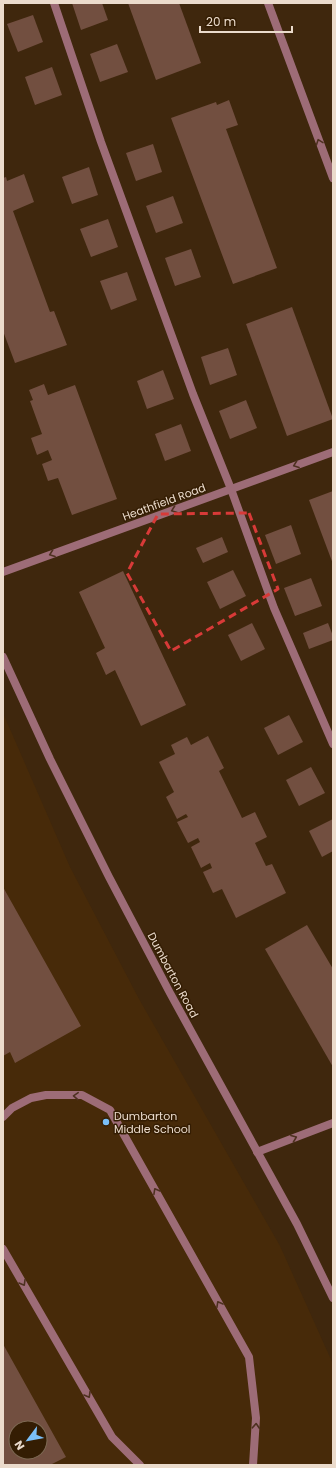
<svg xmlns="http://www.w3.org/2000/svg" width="336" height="1468" viewBox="0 0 336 1468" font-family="Poppins,sans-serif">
  <rect width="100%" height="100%" fill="#3f270d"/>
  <!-- built -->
  <path fill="#472a09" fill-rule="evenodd" d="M3,713L70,867L139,999L280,1246L333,1364V1465H3ZM16,1428H40V1452H16Z"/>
  <!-- building -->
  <g fill="#724f40" fill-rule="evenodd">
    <polygon points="72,3 102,3 108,20 81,30"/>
    <polygon points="128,3 179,3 201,63 156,80"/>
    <polygon points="33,15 43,42 18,52 7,24"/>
    <polygon points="117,44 128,72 100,82 90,54"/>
    <polygon points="52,67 62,95 35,105 25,77"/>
    <polygon points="229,100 238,125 226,129 277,268 233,284 171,118 216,102 217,105"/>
    <polygon points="153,144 162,172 136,181 126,153"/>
    <polygon points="89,167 98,195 72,204 62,177"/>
    <polygon points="24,174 34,202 13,211 50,312 54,311 67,345 15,363 3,331 3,178 6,177 7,181"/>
    <polygon points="173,196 183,223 156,233 146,206"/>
    <polygon points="108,219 118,247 91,257 80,229"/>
    <polygon points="191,249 201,277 175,286 165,258"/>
    <polygon points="127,272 137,300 111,310 100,281"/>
    <polygon points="292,307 333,419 287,436 246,324"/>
    <polygon points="228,348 237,375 210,385 201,357"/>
    <polygon points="163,370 174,399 147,409 137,381"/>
    <polygon points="44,384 48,395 75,385 117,499 72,515 58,478 48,481 42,464 52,460 48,450 37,455 31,438 42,434 30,401 33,400 29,390"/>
    <polygon points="246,400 257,428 230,439 219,411"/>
    <polygon points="181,424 191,451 165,461 155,434"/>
    <polygon points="333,491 333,564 309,500"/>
    <polygon points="291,525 301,554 276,564 265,535"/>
    <polygon points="222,537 228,552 203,563 196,548"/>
    <polygon points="233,570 246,596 220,609 207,582"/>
    <polygon points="123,571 186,705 141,726 115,670 106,675 96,653 105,648 79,592"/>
    <polygon points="311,578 322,606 295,616 284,588"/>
    <polygon points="252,623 265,649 241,661 228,635"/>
    <polygon points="328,623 333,636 333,640 309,649 303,633"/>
    <polygon points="289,715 303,742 278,755 264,728"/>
    <polygon points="208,736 224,768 219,771 242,818 255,812 267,837 255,843 266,866 272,864 286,893 236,918 222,889 213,893 203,872 212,868 210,863 201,868 191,847 200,842 198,838 188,843 177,822 188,817 186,814 177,819 166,797 174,792 159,762 175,754 171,745 187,737 191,745"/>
    <polygon points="311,767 325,793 299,806 286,780"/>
    <polygon points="333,819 333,851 322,857 309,831"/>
    <polygon points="3,887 81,1026 15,1063 10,1052 3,1056"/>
    <polygon points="307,925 333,969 333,1067 265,949"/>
    <path d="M3,1344L66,1457L50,1465H3ZM16,1428H40V1452H16Z"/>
  </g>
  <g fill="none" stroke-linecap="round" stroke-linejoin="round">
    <!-- service -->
    <g stroke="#9d6c77" stroke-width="8">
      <polyline points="54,3 101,142 193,394 231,489 274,608 333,744"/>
      <polyline points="3,1117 12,1108 31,1098 46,1095 82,1095 110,1110 249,1357 256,1418 253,1465"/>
      <polyline points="3,1249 112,1437 140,1465"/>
    </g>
    <!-- minor -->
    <g stroke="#9d6c77" stroke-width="8">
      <polyline points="268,3 333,178"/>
      <polyline points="3,572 333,452"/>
      <polyline points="3,657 50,759 109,877 170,993 297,1224 333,1298"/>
      <polyline points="257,1152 333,1123"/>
    </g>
  </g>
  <!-- one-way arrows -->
  <defs><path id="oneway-chevron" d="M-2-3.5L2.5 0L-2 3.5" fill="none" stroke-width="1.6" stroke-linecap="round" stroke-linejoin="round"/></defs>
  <g stroke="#4e3120">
    <use href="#oneway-chevron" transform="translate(319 142) rotate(-110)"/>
    <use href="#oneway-chevron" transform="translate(296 465) rotate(160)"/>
    <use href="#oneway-chevron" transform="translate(174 510) rotate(160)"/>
    <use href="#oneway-chevron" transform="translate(52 554) rotate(160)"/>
    <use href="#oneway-chevron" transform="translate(76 1096) rotate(-177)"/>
    <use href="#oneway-chevron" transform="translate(294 1138) rotate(-21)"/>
    <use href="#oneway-chevron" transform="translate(156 1191) rotate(-119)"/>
    <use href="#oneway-chevron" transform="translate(23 1283) rotate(60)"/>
    <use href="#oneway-chevron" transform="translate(219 1304) rotate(-119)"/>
    <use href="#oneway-chevron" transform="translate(88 1395) rotate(60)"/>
    <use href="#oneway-chevron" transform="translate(256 1426) rotate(-87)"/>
  </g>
  <!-- marked area -->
  <path fill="none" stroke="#d83a38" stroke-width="3" stroke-dasharray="8 5" stroke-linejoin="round" d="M249,513L278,589L171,651L127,573L158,514Z"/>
  <!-- markers -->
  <circle fill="#7abff8" stroke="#341d03" stroke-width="1.5" cx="106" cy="1122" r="4"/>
  <g text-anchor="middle" stroke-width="3" stroke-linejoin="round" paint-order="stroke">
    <!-- street labels -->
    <g font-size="11" fill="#ebdbcc" stroke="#341d03">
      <text transform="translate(164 502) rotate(-20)" y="4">Heathfield Road</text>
      <text transform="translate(173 975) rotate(62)" y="4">Dumbarton Road</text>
    </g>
    <!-- poi labels -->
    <g font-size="11" fill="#ebdbcc" stroke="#341d03" text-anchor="start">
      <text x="114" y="1120">Dumbarton<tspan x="114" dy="13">Middle School</tspan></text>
    </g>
  </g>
  <!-- border -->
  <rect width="336" height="1468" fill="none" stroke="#ebdbcc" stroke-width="8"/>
  <!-- north arrow -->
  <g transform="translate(28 1440) rotate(238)"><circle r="19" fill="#341d03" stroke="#7d6953"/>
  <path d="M0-3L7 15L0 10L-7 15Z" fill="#7abff8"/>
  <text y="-6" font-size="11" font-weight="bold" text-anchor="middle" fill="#ebdbcc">N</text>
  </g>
  <!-- scale -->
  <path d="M200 26v6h92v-6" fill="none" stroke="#ebdbcc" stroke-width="2"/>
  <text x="206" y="26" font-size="12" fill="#ebdbcc" stroke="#341d03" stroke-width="3" paint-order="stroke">20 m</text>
</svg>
